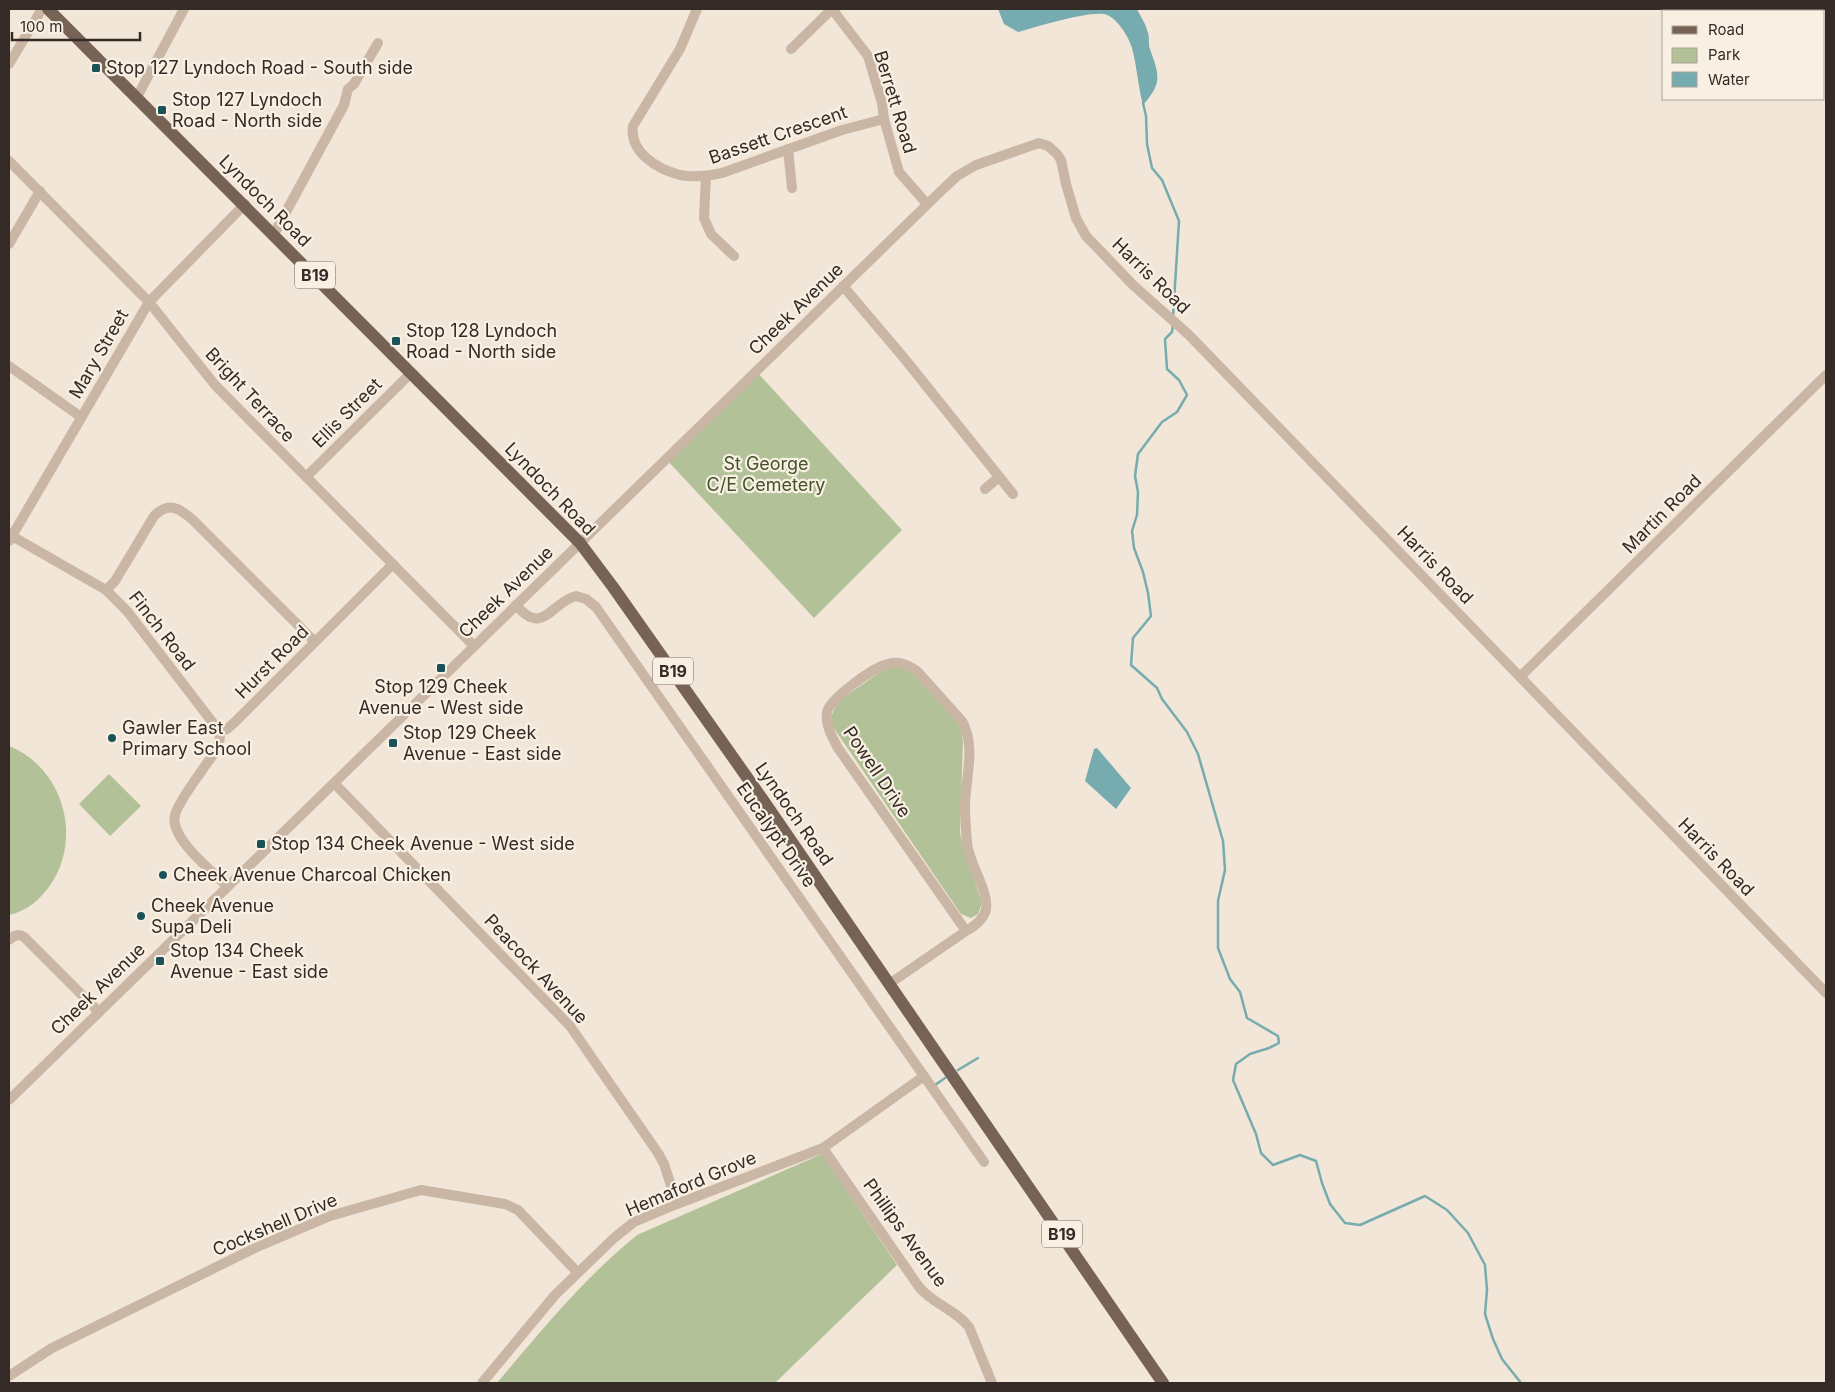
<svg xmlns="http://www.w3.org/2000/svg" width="1835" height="1392" viewBox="0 0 1835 1392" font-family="Inter,sans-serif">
  <rect width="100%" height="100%" fill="#f2e6d8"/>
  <!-- green -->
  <g fill="#b2c198">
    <polygon points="756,371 902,530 814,618 666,459"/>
    <polygon points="893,667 903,668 913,673 956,721 961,728 963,742 960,832 963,846 982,903 978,914 971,918 961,914 833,727 831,717 837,702 883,670"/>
    <path d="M9,746C62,767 83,836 51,884C41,899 27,911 9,915Z"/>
    <polygon points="109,774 141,806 110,836 79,804"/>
    <path d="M822,1154L897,1265L775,1383H497C541,1331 584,1278 637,1235Z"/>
  </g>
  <!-- water -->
  <g fill="#76acaf">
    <path d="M998,9H1137C1140,16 1145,22 1147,30C1150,36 1148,43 1150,49C1159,75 1163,82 1143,105C1138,86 1137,67 1132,48C1129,37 1116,16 1104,14C1088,11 1035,27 1018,32L1004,24Z"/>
    <polygon points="1097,748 1131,788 1116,809 1085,781 1094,749"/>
  </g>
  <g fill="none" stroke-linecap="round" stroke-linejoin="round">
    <!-- stream -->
    <g stroke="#76acaf" stroke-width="2.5">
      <polyline points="1143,103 1146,116 1147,144 1152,168 1162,180 1179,221 1173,317"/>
      <polyline points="1173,325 1172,332 1165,339 1167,369 1179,380 1187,395 1177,412 1162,422 1138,454 1135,476 1138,492 1137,515 1132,531 1134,548 1143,572 1148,593 1151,616 1133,638 1131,665 1157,688 1162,699 1187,732 1198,754 1223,841 1225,870 1218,901 1218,948 1230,979 1240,992 1247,1018 1278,1036 1279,1043 1269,1048 1250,1054 1236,1064 1233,1080 1256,1134 1261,1153 1273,1165 1300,1155 1316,1161 1322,1183 1330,1204 1345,1223 1360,1225 1425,1196 1447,1210 1468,1233 1485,1265 1487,1290 1485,1314 1493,1339 1502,1359 1521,1383"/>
      <polyline points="958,1070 978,1058"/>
      <polyline points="935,1085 945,1078"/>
    </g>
    <!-- minor -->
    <g stroke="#cab6a4" stroke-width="10">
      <path d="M697,9L680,49L633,126C629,152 657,169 680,175C694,178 708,176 722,173L842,130L884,119"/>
      <polyline points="832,9 868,56 882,103 884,119 899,172 927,204"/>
      <polyline points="791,49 832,9"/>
      <polyline points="9,64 42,9"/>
      <polyline points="137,97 184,9"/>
      <polyline points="788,149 792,188"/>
      <polyline points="9,161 149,302 215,385 474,646"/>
      <polyline points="706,176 704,218 711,234 734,256"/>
      <polyline points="274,234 344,105 348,89 354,84 378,43"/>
      <polyline points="9,244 40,191"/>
      <polyline points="843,286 904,358 1013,494"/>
      <polyline points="9,366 81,417"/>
      <polyline points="306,477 411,373"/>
      <polyline points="985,489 999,477"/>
      <polyline points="12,536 106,590 127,611 220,732"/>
      <polyline points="9,541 149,302 245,204"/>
      <path d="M106,590L115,581L154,516C169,501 179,508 193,520L315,642"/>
      <path d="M516,605C543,637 550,603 576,596L586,599L596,607L984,1162"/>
      <polyline points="1520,677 1826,375"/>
      <polyline points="334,783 570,1026 658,1153 664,1164 677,1204"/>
      <path d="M227,886C212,871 169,838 175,815C178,802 199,775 207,763C214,755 221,743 220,732L227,729L235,722L393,564"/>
      <path d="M9,940C13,936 18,933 24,937L98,1011"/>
      <path d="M889,984L966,931C975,926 984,919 986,909C989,891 968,862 967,842C966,830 965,816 965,804C966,776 976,746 962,721L917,671C907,664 899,661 888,664C874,667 830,698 827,712C825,725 832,737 838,748L966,931"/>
      <polyline points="9,1100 941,191 957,176 976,165 1039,143 1048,146 1057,154 1061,160 1066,184 1076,218 1086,236 1133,285 1189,335 1826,993"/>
      <path d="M823,1148L919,1287C934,1305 955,1309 969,1327L992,1383"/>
      <polyline points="9,1376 52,1348 255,1248 330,1216 421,1190 505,1204 518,1210 578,1273"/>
      <polyline points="482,1383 555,1295 614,1238 634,1222 677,1204 823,1148 924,1076"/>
    </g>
    <!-- major -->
    <polyline stroke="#776256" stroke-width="12" points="48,9 580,543 613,587 763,800 1163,1383"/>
  </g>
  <!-- markers -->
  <g fill="#1b5257" stroke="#f9f0e4" stroke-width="2">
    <rect x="91" y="63" width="10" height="10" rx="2.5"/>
    <rect x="157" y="105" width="10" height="10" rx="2.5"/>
    <rect x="391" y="336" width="10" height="10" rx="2.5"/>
    <rect x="436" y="663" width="10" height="10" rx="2.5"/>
    <circle cx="112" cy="738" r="5"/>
    <rect x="388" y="738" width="10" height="10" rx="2.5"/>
    <rect x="256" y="839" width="10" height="10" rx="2.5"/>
    <circle cx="163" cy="875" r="5"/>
    <circle cx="141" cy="916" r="5"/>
    <rect x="155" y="956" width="10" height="10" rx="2.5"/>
  </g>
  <g text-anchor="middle" stroke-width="4.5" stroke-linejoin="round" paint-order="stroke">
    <!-- shield labels -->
    <g fill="#f9f0e4" stroke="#70665f" stroke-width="1">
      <rect x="295" y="261.5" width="40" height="27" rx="4"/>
      <rect x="653" y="657.5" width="40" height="27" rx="4"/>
      <rect x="1042" y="1220.5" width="40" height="27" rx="4"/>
    </g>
    <g font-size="16" font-weight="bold" fill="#352b26">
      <text x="315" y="281">B19</text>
      <text x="673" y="677">B19</text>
      <text x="1062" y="1240">B19</text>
    </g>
    <!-- poi labels -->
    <g font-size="18" fill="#352b26" stroke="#f9f0e4" text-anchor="start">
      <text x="106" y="74">Stop 127 Lyndoch Road - South side</text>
      <text x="172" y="106">Stop 127 Lyndoch<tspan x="172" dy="21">Road - North side</tspan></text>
      <text x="406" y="337">Stop 128 Lyndoch<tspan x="406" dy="21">Road - North side</tspan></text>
      <text x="441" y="693" text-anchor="middle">Stop 129 Cheek<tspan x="441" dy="21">Avenue - West side</tspan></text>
      <text x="122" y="734">Gawler East<tspan x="122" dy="21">Primary School</tspan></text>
      <text x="403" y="739">Stop 129 Cheek<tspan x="403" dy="21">Avenue - East side</tspan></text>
      <text x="271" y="850">Stop 134 Cheek Avenue - West side</text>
      <text x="173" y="881">Cheek Avenue Charcoal Chicken</text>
      <text x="151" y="912">Cheek Avenue<tspan x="151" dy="21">Supa Deli</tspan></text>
      <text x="170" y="957">Stop 134 Cheek<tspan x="170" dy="21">Avenue - East side</tspan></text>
    </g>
    <!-- street labels -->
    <g font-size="18" fill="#352b26" stroke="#f9f0e4">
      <text transform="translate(895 102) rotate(73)" y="6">Berrett Road</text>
      <text transform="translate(778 135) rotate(-19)" y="6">Bassett Crescent</text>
      <text transform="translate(265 201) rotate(45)" y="6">Lyndoch Road</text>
      <text transform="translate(1151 276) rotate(44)" y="6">Harris Road</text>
      <text transform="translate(796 309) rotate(-44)" y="6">Cheek Avenue</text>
      <text transform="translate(99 354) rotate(-60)" y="6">Mary Street</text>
      <text transform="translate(250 395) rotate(47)" y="6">Bright Terrace</text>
      <text transform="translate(347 413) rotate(-45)" y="6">Ellis Street</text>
      <text transform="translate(550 489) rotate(46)" y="6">Lyndoch Road</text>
      <text transform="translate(1662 514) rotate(-45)" y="6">Martin Road</text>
      <text transform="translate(1435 565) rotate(46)" y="6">Harris Road</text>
      <text transform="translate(506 592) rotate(-44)" y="6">Cheek Avenue</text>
      <text transform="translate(162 631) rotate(52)" y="6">Finch Road</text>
      <text transform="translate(272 662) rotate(-45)" y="6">Hurst Road</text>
      <text transform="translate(877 772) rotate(56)" y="6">Powell Drive</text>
      <text transform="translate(794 814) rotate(55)" y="6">Lyndoch Road</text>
      <text transform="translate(776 835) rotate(55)" y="6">Eucalypt Drive</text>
      <text transform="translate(1716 857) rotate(46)" y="6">Harris Road</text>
      <text transform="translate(536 969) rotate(47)" y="6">Peacock Avenue</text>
      <text transform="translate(98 989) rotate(-44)" y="6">Cheek Avenue</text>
      <text transform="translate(691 1184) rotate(-23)" y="6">Hemaford Grove</text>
      <text transform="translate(275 1225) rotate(-23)" y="6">Cockshell Drive</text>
      <text transform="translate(905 1233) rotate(54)" y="6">Phillips Avenue</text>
    </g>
    <!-- park labels -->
    <g font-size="18" fill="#435429" stroke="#f9f0e4">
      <text x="766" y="470">St George<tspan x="766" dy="21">C/E Cemetery</tspan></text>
    </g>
  </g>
  <!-- border -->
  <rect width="1835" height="1392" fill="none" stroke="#352b26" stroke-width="20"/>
  <!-- legend -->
  <rect x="1662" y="10" width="162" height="90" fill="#f9f0e4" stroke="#aba198"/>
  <rect x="1672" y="26" width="25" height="8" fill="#776256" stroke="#aba198"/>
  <text x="1708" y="35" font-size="15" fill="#352b26">Road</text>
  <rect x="1672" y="48" width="25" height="15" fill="#b2c198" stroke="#aba198"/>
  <text x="1708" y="60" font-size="15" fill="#352b26">Park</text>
  <rect x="1672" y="72" width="25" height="15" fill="#76acaf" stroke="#aba198"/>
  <text x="1708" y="85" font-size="15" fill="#352b26">Water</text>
  <!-- scale -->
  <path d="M12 32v8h128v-8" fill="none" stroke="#352b26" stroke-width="2.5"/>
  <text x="20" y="32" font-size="15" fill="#352b26" stroke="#f9f0e4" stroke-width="4" paint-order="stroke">100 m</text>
</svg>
